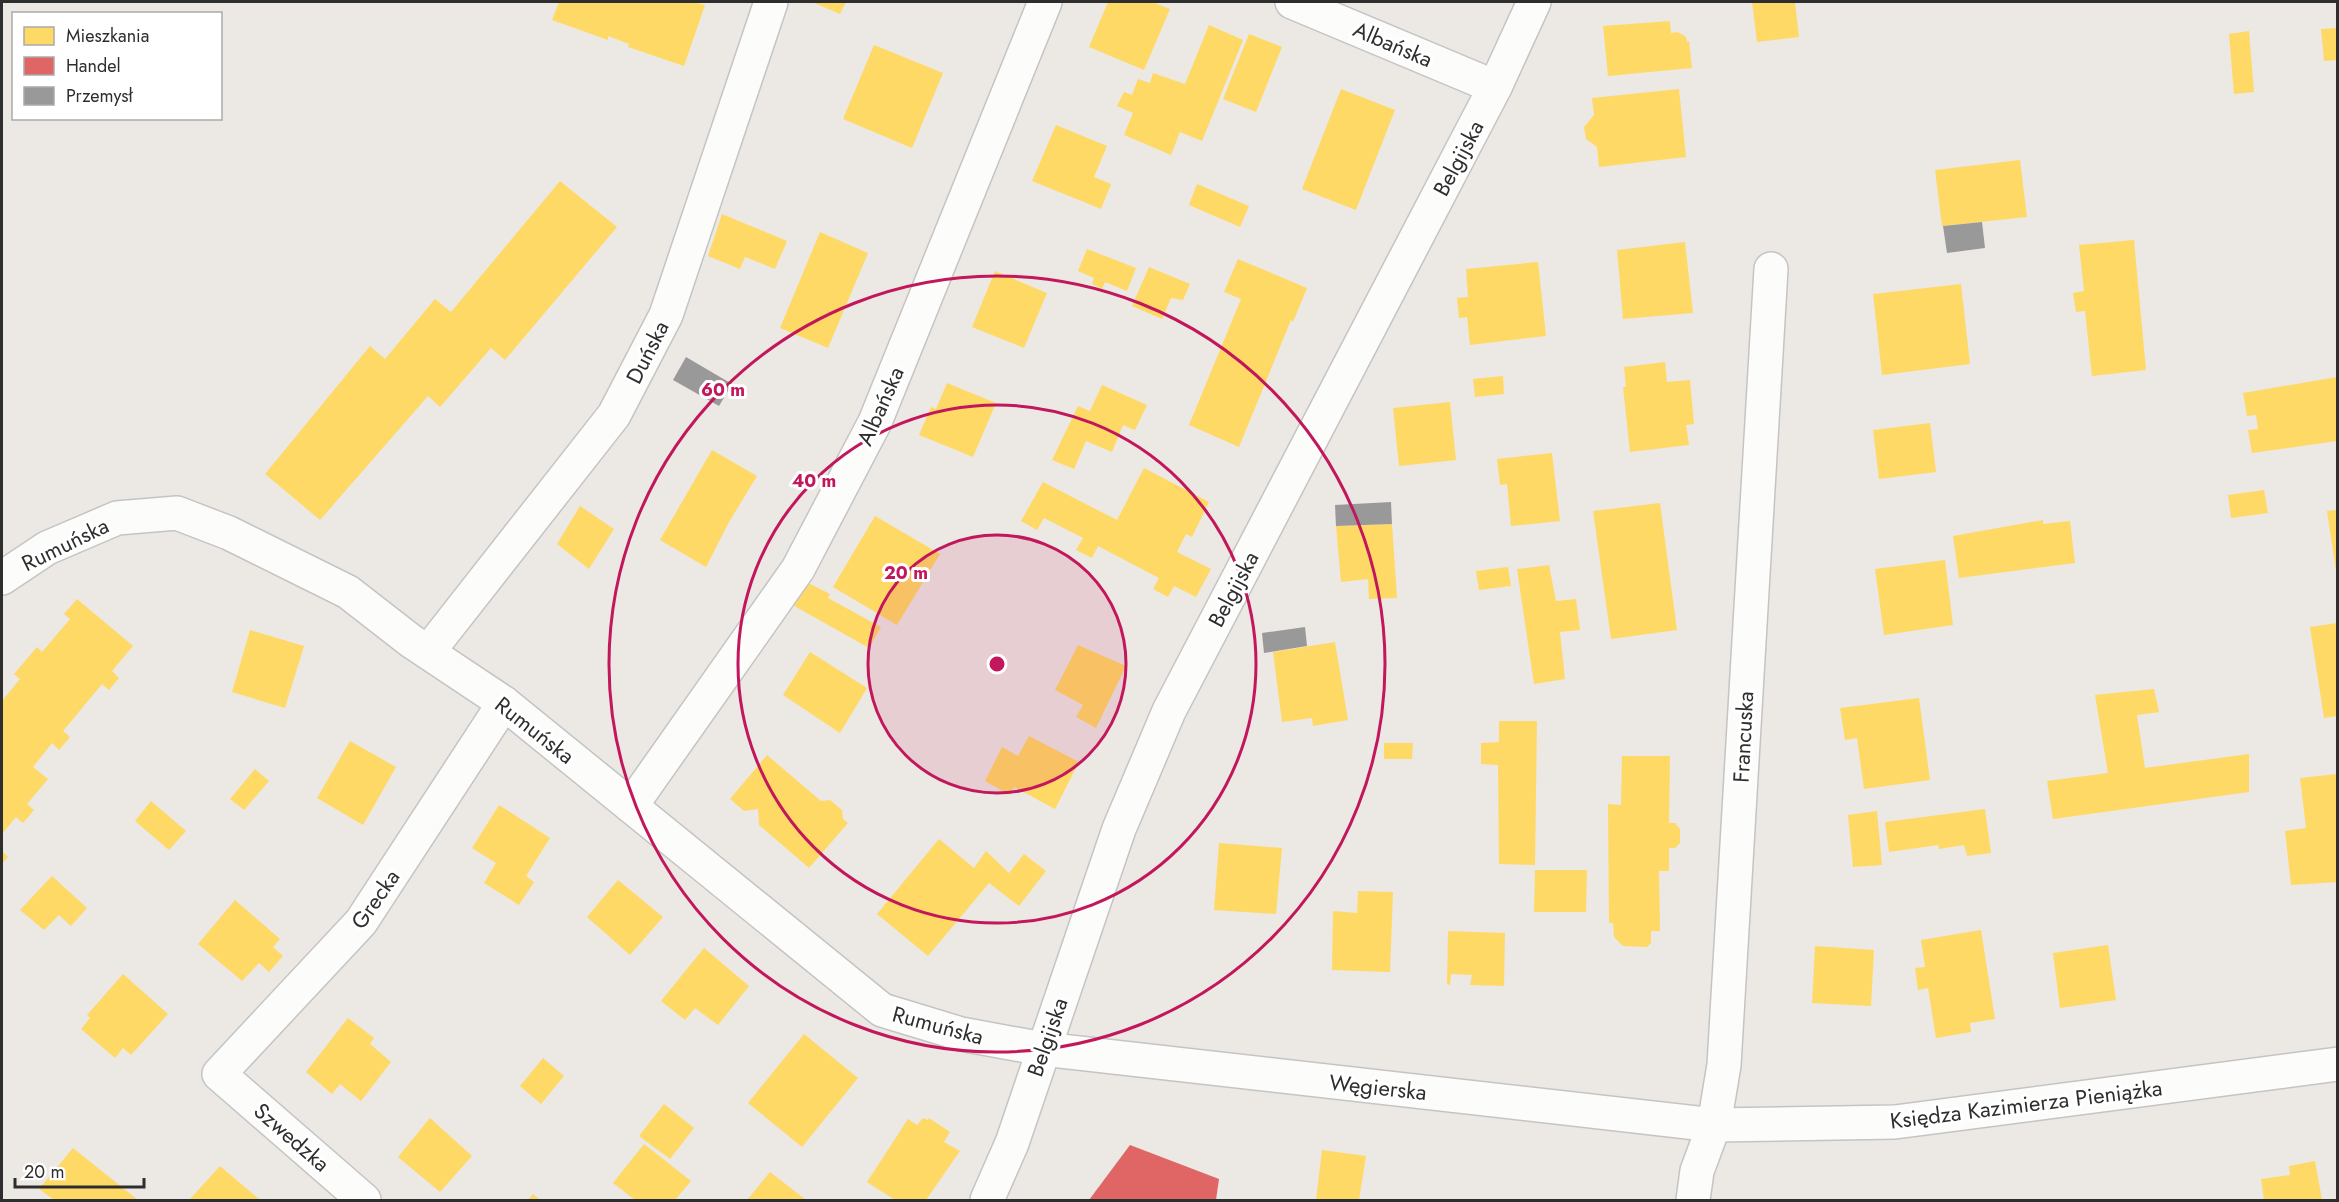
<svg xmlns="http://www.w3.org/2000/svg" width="2339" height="1202" viewBox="0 0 2339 1202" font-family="Jost,sans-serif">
  <rect width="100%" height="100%" fill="#ece8e4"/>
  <!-- homes -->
  <g fill="#ffd966">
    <polygon points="559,2 694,2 705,5 684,66 628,47 629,44 608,36 608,40 552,20"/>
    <polygon points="812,2 846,2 840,14"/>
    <polygon points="1108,2 1152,2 1170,9 1144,70 1089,47"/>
    <polygon points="1752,2 1795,2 1799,37 1757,42"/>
    <polygon points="1670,21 1671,33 1678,32 1686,37 1687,42 1689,41 1692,68 1608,76 1603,26"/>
    <polygon points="1209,25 1243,40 1202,141 1180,132 1171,155 1124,135 1133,113 1117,106 1124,92 1132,95 1138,79 1150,83 1153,73 1185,84"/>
    <polygon points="2337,28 2337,60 2324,61 2321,29"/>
    <polygon points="2249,31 2254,92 2234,94 2229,34"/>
    <polygon points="1249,34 1282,47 1256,112 1223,99"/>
    <polygon points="874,45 943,73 912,148 843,119"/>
    <polygon points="1341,89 1395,110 1356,210 1302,189"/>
    <polygon points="1679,89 1686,157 1599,167 1597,147 1586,139 1584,127 1594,115 1592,98"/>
    <polygon points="1056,125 1107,146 1094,177 1111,184 1101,209 1032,181"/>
    <polygon points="2020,160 2027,217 1942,226 1935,170"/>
    <polygon points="560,181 617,227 505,360 491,348 440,407 428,396 320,520 265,474 370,346 385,359 435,299 451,312"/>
    <polygon points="1197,184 1249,206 1240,227 1189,205"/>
    <polygon points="722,214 787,241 775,269 745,257 740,269 708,256"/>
    <polygon points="820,232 868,253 828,348 780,328"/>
    <polygon points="2134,240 2146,370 2092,376 2085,311 2076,312 2073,293 2084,291 2079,245"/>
    <polygon points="1685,242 1693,313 1623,319 1617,250"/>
    <polygon points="1087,249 1136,268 1127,291 1105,282 1102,289 1092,284 1094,278 1078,271"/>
    <polygon points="1238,259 1307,288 1293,322 1291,320 1239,447 1189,425 1241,299 1224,292"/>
    <polygon points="1538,262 1546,336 1470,345 1467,317 1459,318 1457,298 1468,297 1466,269"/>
    <polygon points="1149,267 1190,284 1183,300 1171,298 1162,319 1132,306"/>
    <polygon points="995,271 1047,293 1024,348 972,327"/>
    <polygon points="1961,284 1970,364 1882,375 1873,294"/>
    <polygon points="1665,362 1667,382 1690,380 1694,424 1686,425 1689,445 1630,452 1623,387 1626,387 1624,367"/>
    <polygon points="1503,376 1504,394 1475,397 1473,379"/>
    <polygon points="2337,377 2337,441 2252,453 2248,430 2258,429 2256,415 2247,416 2243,393"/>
    <polygon points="947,383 996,403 973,457 919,435 931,407 936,409"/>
    <polygon points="1102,385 1147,405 1135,430 1123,425 1112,452 1086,441 1074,469 1052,460 1078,406 1090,411"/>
    <polygon points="1450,402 1456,460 1399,466 1393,408"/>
    <polygon points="1930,423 1936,472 1879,479 1873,430"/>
    <polygon points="712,450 757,476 729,522 706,567 660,540"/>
    <polygon points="1552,453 1560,521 1511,526 1507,484 1500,485 1497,459"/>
    <polygon points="1144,468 1209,502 1192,537 1186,534 1177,552 1211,569 1196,597 1174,586 1168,597 1153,589 1159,578 1098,546 1092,558 1076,550 1083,538 1044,518 1037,530 1021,521 1043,482 1117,520"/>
    <polygon points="2264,490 2268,513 2231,518 2228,495"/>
    <polygon points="1660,503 1677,630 1611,639 1593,511"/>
    <polygon points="580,506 614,529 589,569 557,544"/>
    <polygon points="2337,510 2337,571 2336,571 2327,511"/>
    <polygon points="875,516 940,554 897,625 833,587"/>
    <polygon points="2043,520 2043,524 2070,521 2075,563 1959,578 1953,536"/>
    <polygon points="1392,524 1397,598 1369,599 1368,579 1341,582 1336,526"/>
    <polygon points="1945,560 1953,625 1884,635 1875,569"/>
    <polygon points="1549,565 1556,601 1576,599 1580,630 1560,632 1565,679 1534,684 1517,569"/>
    <polygon points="1508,567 1511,586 1479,590 1476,571"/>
    <polygon points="802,580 830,594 828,598 881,627 869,648 789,603"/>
    <polygon points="77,599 133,646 112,671 119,678 109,690 102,684 63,731 70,737 59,750 52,743 33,767 48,779 27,804 34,810 23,823 16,817 2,834 2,701 20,679 14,674 37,647 42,652 70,619 64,614"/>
    <polygon points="2337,623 2337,716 2324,718 2310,627"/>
    <polygon points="250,630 304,646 285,708 232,692"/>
    <polygon points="1335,642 1348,720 1313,726 1312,718 1282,722 1273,652"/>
    <polygon points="1078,645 1126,666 1096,728 1076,717 1083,705 1055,690"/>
    <polygon points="810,652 867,688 840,733 783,695"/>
    <polygon points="2154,689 2159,712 2137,715 2145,768 2249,754 2249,792 2053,819 2047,781 2108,773 2095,695"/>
    <polygon points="1919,698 1930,780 1864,789 1857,738 1845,740 1840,708"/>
    <polygon points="1499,721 1537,721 1535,865 1499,864 1498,765 1481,764 1481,743 1499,742"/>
    <polygon points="1029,736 1079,762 1055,809 1014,787 1010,795 985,781 1002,747 1018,756"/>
    <polygon points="350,741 396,767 363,825 317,798"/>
    <polygon points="1384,743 1413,743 1412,759 1384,759"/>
    <polygon points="767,755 821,801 830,800 842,810 843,819 848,823 809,868 759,825 758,809 744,811 730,799"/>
    <polygon points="1622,756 1670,756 1669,823 1675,823 1680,829 1680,843 1675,848 1669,848 1669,871 1659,871 1660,931 1651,931 1651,943 1647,947 1623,946 1614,937 1613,923 1609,923 1608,804 1621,805"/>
    <polygon points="255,769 269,781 244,810 230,799"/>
    <polygon points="2337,774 2337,882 2291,885 2285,831 2306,828 2300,778"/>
    <polygon points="151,801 186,831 169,850 135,821"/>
    <polygon points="499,805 550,838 526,876 534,882 519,905 484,883 496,863 472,848"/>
    <polygon points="1985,809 1991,853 1967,856 1964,845 1939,849 1938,845 1889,852 1885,822"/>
    <polygon points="1877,811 1882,865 1853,867 1848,815"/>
    <polygon points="939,839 974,868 986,851 1009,873 1024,854 1046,871 1019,906 989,883 928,956 877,914"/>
    <polygon points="1219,843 1282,848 1276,914 1214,910"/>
    <polygon points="2,851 8,857 2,864"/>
    <polygon points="1535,870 1587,870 1586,912 1534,912"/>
    <polygon points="52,876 87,908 71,926 59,915 44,930 20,910"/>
    <polygon points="618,880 663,917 630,955 587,917"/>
    <polygon points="1358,891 1393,892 1390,972 1332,970 1333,911 1357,913"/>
    <polygon points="235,900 280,939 273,947 283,956 269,972 259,963 242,981 198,944"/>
    <polygon points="1981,930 1995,1019 1970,1023 1971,1032 1936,1038 1928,988 1918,990 1915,968 1925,967 1921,940"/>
    <polygon points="1448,931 1505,933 1504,986 1470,985 1472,975 1451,974 1450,985 1447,984"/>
    <polygon points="2108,945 2116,1000 2060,1008 2053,953"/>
    <polygon points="1815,946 1874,950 1871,1006 1812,1003"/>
    <polygon points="704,948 749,986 718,1025 695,1008 685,1020 661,1001"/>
    <polygon points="123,974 168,1014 131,1055 123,1048 115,1058 81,1029 90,1018 87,1015"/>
    <polygon points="348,1018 374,1038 370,1044 391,1062 361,1101 340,1084 332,1094 306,1072"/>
    <polygon points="804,1034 858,1078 802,1147 748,1103"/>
    <polygon points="543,1058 564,1076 541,1104 520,1086"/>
    <polygon points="664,1104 694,1128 670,1159 639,1136"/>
    <polygon points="430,1118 472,1156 440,1192 398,1157"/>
    <polygon points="923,1118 928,1120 929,1118 950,1132 944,1142 960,1151 926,1200 895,1200 867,1182 908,1119 917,1125"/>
    <polygon points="644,1144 691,1181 675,1200 635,1200 613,1183"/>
    <polygon points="73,1148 138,1200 54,1200 39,1189"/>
    <polygon points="1322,1150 1366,1156 1359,1200 1316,1200"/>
    <polygon points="2315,1161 2322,1200 2264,1200 2261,1179 2290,1175 2289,1166"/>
    <polygon points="220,1166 260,1200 189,1200"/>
    <polygon points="770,1172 806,1200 747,1200"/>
    <polygon points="533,1194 540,1200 528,1200"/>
  </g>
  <!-- shops -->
  <polygon fill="#e06666" points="1130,1145 1219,1179 1216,1200 1089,1200"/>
  <!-- industry -->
  <g fill="#999">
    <polygon points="1982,222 1985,248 1947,253 1943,226"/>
    <polygon points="686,357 732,384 719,406 673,380"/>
    <polygon points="1391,502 1392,524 1336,526 1335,505"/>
    <polygon points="1305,627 1307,646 1264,653 1262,633"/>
  </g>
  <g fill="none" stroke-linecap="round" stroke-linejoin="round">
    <!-- minor casing -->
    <g stroke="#c5c4c5" stroke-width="36">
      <g id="minor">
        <polyline points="1292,2 1495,87"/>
        <polyline points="2,578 47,548 117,518 177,513 229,533 348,592 411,641 504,703 882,1010 961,1034 1043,1049 1714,1125 1895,1122 2338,1064"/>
        <polyline points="428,652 614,415 666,315 771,2"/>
        <polyline points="631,806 798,569 875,422 1045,2"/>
        <polyline points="364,1200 219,1074 361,922 504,703"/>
        <polyline points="987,1200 1012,1143 1119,829 1169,711 1495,87 1534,2"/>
        <polyline points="1693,1200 1697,1171 1714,1125 1724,1065 1771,269"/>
      </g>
    </g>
    <!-- minor -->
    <use href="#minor" stroke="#fcfcfb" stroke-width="33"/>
  </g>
  <!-- distance rings -->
  <circle cx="997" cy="664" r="129" fill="#c2185b" fill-opacity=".12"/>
  <g fill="none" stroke="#c2185b" stroke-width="3">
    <circle cx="997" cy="664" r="129"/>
    <circle cx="997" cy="664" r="259"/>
    <circle cx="997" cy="664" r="388"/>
  </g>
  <g text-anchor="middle" stroke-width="6" stroke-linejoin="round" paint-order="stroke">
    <!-- street labels -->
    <g font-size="22" fill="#2e2e2e" stroke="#fff">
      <text transform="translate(1393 44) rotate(23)" y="8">Albańska</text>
      <text transform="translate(1458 158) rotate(-62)" y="8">Belgijska</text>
      <text transform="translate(647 352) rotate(-63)" y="8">Duńska</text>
      <text transform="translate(880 406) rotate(-66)" y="8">Albańska</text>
      <text transform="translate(65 544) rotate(-26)" y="8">Rumuńska</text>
      <text transform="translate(1233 589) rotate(-62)" y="8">Belgijska</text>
      <text transform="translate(535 730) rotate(38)" y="8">Rumuńska</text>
      <text transform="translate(1743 737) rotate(-87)" y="8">Francuska</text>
      <text transform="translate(375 899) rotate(-55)" y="8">Grecka</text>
      <text transform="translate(938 1025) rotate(15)" y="8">Rumuńska</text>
      <text transform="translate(1047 1037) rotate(-71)" y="8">Belgijska</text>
      <text transform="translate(1378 1087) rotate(6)" y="8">Węgierska</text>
      <text transform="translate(2026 1104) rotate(-7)" y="8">Księdza Kazimierza Pieniążka</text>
      <text transform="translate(292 1137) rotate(41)" y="8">Szwedzka</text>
    </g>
  </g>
  <circle cx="997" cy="664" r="9" fill="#c2185b" stroke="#fff" stroke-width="3"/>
  <g font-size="18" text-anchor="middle" font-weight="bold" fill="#c2185b" stroke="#fff" stroke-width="6" stroke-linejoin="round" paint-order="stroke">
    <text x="723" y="396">60 m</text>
    <text x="814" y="487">40 m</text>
    <text x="906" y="579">20 m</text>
  </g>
  <!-- border -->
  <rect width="2339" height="1202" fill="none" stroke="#2e2e2e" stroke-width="6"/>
  <!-- legend -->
  <rect x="12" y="12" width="210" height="108" fill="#ffffff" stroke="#ababab" stroke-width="1.5"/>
  <rect x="24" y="27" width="30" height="18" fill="#ffd966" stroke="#ababab" stroke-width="1.5"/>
  <text x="66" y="42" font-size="18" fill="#2e2e2e">Mieszkania</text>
  <rect x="24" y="57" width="30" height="18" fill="#e06666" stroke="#ababab" stroke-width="1.5"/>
  <text x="66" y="72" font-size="18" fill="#2e2e2e">Handel</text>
  <rect x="24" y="87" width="30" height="18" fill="#999999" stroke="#ababab" stroke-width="1.5"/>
  <text x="66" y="102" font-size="18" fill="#2e2e2e">Przemysł</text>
  <!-- scale -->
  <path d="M15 1178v9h129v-9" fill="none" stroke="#2e2e2e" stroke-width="3"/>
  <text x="24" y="1178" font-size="18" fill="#2e2e2e" stroke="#ffffff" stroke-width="4.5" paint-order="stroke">20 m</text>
</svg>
